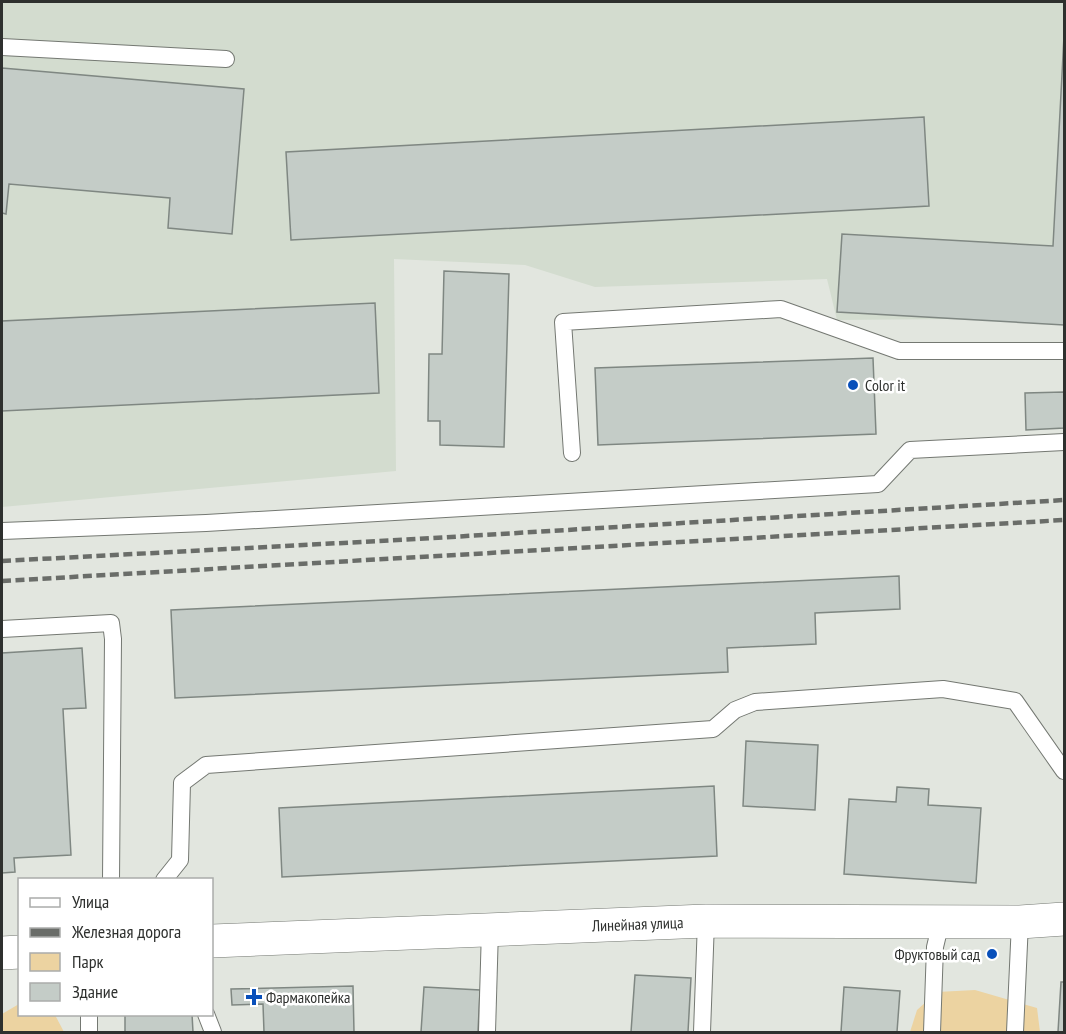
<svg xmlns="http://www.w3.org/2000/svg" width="1066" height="1034" viewBox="0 0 1066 1034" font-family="'PT Sans Narrow',sans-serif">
  <rect width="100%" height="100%" fill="#e2e6df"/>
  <!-- built -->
  <polygon fill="#d3dccf" points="2,2 1064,2 1064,318 837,320 827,279 595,287 525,265 394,259 396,471 2,507"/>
  <!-- green -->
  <g fill="#ecd3a1">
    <polygon points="975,990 1037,1008 1040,1032 910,1032 917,1010 937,992"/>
    <polygon points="19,1004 20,1014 55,1015 64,1032 2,1032 2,1014"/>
  </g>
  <!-- building -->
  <g fill="#c4ccc7" stroke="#7f8782" stroke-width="1.5">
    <polygon points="1064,36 1064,325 837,312 842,234 1053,246"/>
    <polygon points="2,68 244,89 232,234 168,228 170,198 9,184 6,214 2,213"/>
    <polygon points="924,117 929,206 291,240 286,152"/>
    <polygon points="444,271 509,274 504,447 440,445 440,421 428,421 429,354 442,354"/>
    <polygon points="375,303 379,393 2,411 2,321"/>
    <polygon points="873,358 876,434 598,445 595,368"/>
    <polygon points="1064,392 1064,428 1026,430 1025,393"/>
    <polygon points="899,576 900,609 815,613 816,644 727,648 728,672 175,698 171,610"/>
    <polygon points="82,648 86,708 63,709 71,855 14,858 15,872 2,873 2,653"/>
    <polygon points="746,741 818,745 815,810 743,806"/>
    <polygon points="714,786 717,856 282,877 279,808"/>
    <polygon points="897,787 929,789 928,805 981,808 976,883 844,874 849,799 896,802"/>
    <polygon points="635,975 691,978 688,1032 631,1032"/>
    <polygon points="1061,982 1064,982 1064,1032 1058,1032"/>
    <polygon points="353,986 354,1032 264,1032 263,1004 232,1005 231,989"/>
    <polygon points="424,987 480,990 478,1032 421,1032"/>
    <polygon points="844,987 900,991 897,1032 841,1032"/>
    <polygon points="125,1014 192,1014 193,1032 125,1032"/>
  </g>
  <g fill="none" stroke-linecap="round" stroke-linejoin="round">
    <!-- service casing -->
    <g stroke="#747872" stroke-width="18">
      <g id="service">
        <polyline points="2,47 226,59"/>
        <polyline points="572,453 563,322 781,309 899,351 1064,351"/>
        <polyline points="2,531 206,523 878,484 910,450 1064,442"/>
        <polyline points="2,629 111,623 113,639 111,880"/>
        <polyline points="164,880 180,860 182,783 206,765 713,729 735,710 755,702 943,689 1015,701 1064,771"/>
        <polyline points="89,1014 89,1032"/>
        <polyline points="206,1014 213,1032"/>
        <polyline points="487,1032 490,929"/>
        <polyline points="702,1032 706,921"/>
        <polyline points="932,1032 935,947 941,922"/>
        <polyline points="1015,1032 1020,922"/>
      </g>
    </g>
    <!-- minor casing -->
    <g stroke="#747872" stroke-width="34">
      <g id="minor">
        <path id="s1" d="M212,941L706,921L1020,922L1064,919"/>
        <polyline points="2,953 20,952"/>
      </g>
    </g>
    <!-- service -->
    <use href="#service" stroke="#fff" stroke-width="16"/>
    <!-- minor -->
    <use href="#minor" stroke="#fff" stroke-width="33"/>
    <!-- rail -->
    <g stroke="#6a6d69" stroke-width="4.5" stroke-dasharray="9 4.5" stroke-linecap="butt">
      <polyline points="2,561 417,539 1064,500"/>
      <polyline points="2,581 1064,520"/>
    </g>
  </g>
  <!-- markers -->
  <g fill="#0950ba" stroke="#fff" stroke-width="2">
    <circle cx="853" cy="385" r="6"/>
    <circle cx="992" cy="954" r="6"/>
    <path d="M251 988h6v6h6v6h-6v6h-6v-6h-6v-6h6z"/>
  </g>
  <g text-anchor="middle" stroke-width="5" stroke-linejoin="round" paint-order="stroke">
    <!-- poi labels -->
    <g font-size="16" fill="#2e302e" stroke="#fff" text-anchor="start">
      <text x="865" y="391">Color it</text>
      <text x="980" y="960" text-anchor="end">Фруктовый сад</text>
      <text x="266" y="1003">Фармакопейка</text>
    </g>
    <!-- street labels -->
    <g font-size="16" fill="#2e302e" stroke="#fff">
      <text dy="6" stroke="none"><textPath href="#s1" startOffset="426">Линейная улица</textPath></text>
    </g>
  </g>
  <!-- border -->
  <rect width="1066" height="1034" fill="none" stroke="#2e302e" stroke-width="6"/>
  <!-- legend -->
  <rect x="18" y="878" width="195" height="138" fill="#ffffff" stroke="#abacab" stroke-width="1.5"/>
  <rect x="30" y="898" width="30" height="9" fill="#ffffff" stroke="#abacab" stroke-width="1.5"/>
  <text x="72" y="908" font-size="18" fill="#2e302e">Улица</text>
  <rect x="30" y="928" width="30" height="9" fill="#6a6d69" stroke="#abacab" stroke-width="1.5"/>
  <text x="72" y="938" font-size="18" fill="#2e302e">Железная дорога</text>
  <rect x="30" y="953" width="30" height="18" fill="#ecd3a1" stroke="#abacab" stroke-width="1.5"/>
  <text x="72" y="968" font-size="18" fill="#2e302e">Парк</text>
  <rect x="30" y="983" width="30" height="18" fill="#c4ccc7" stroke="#abacab" stroke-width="1.5"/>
  <text x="72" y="998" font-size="18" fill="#2e302e">Здание</text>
</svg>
